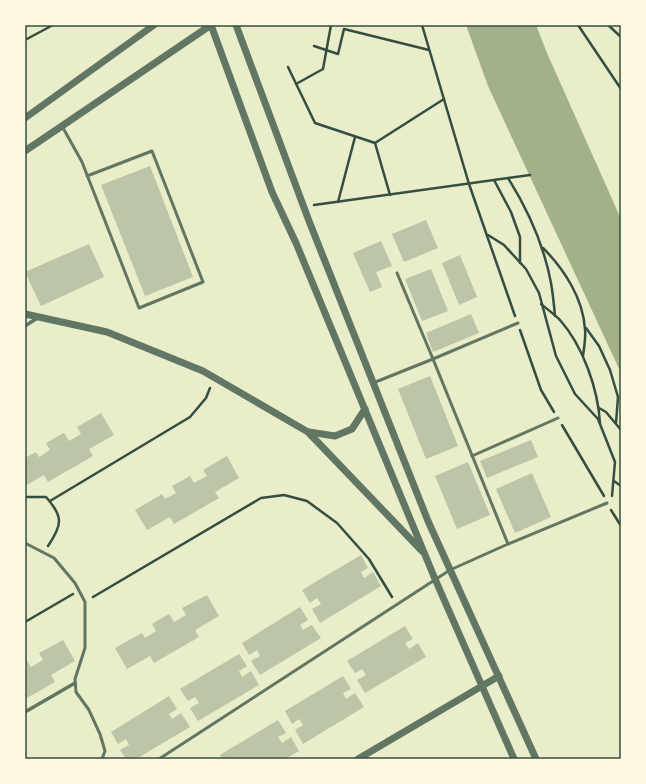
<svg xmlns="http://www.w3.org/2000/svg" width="646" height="784" viewBox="0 0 646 784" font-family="Jost,sans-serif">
  <rect width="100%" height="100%" fill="#e9edc9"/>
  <!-- water -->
  <polygon fill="#a3b18a" points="466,25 536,25 547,53 621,219 621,373 488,86"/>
  <!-- building -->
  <g fill="#bcc5a7">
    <polygon points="150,166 193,277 145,296 101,185"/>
    <polygon points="426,220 438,248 404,262 392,234"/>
    <polygon points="381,241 392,266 376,272 382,287 370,292 353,253"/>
    <polygon points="89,244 104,277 41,306 25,272"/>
    <polygon points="460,255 477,297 459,305 442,263"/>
    <polygon points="431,269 448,311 422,321 405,279"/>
    <polygon points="471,314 479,333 433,352 426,333"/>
    <polygon points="430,376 458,446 426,459 398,389"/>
    <polygon points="101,413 114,435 89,449 93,456 48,482 44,475 25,486 25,458 36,452 39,457 50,450 46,443 64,433 69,441 81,434 77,427"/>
    <polygon points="531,440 538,457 487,478 480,461"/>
    <polygon points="227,456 239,478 215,492 219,498 174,524 170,517 147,530 135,510 162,494 165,499 176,493 172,486 190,476 194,483 207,476 203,470"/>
    <polygon points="468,462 490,515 457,529 435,476"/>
    <polygon points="532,473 551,517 515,533 496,489"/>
    <polygon points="361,555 368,568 361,572 364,578 373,572 381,586 320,623 312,609 321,604 317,598 310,603 302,590"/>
    <polygon points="207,595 219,616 195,630 199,637 154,663 150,656 127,669 115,648 142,633 145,638 156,631 152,624 169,614 174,622 186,615 182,608"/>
    <polygon points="300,607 308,620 300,625 303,630 312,625 321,638 260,675 251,661 260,656 257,650 249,655 242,643"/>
    <polygon points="405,626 413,639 405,643 409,649 418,643 426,657 365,693 357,680 366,675 362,669 355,673 347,661"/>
    <polygon points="63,640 75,661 51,675 55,682 25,699 25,658 31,667 43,660 39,653"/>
    <polygon points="239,654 247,666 239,671 242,677 251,671 259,685 198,721 190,708 199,703 195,697 188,701 180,689"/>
    <polygon points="343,676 351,689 343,693 346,699 355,693 364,707 303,744 295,730 303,725 299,719 292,724 285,711"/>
    <polygon points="169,696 177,709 169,714 172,719 181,713 190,727 136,759 126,759 120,750 129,745 126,739 118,744 111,732"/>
    <polygon points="278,720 286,733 278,737 282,743 291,737 299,751 285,759 222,759 220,755"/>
  </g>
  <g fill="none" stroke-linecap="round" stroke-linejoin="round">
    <!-- path -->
    <g stroke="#344e41" stroke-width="2.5">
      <polyline points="422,25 469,184 515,316"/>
      <polyline points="578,25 621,89"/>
      <polyline points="608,25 621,37"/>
      <polyline points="25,40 53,25"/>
      <polyline points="314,46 338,54 344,29 429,50"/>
      <polyline points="288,67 315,123 375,143 444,99"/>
      <polyline points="296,84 323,69 331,25"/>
      <polyline points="375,143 390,195"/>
      <path d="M508,178C528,210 544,245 551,283C553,294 554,305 555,316"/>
      <polyline points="494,180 511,212 520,237 520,263"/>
      <polyline points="338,202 355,137"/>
      <polyline points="314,205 530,175"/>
      <polyline points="488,235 504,245 526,269 539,293 556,356 575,394 598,419 615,462 612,496"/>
      <path d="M543,248C564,269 583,298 585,329C586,338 584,347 583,356"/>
      <path d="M541,304C547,309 554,314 560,320C583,346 598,389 600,423"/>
      <polyline points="586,328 599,346 610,370 618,397 616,423"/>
      <polyline points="520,330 541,390 554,412"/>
      <polyline points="599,408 606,412 621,430"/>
      <polyline points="562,425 604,496"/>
      <polyline points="614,481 621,486"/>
      <path d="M25,497H46C64,517 62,525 48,546"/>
      <polyline points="50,501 190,417 206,398 210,388"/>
      <polyline points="611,510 621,526"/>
      <polyline points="93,597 261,498 284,495 307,501 337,523 369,559 392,597"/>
      <polyline points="25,622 73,594"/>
    </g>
    <!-- service -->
    <g stroke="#617663" stroke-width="3">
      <polyline points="62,126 82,162 139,308 203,282 152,151 87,176"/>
      <polyline points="373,383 433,359 397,273"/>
      <polyline points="472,456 558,418"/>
      <polyline points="25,543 54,558 75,583 85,602 85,648 75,679 76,692 89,710 100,734 105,751 102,759"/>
      <polyline points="508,544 607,503"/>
      <polyline points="159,759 450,570 508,544 433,359 518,323"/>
    </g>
    <!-- pedestrian -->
    <g stroke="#617663" stroke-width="3.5">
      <polyline points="25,326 39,317"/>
      <polyline points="25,712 75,683"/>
    </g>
    <!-- tertiary -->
    <g stroke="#617663" stroke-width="7">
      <polyline points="211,25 272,192 296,243 435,579 514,759"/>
      <polyline points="236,25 309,221 428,521 536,759"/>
      <polyline points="25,118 154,25"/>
      <polyline points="25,151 211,25"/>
      <polyline points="25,314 107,332 203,371 308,432 422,551"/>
      <polyline points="309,432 335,436 352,429 365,409"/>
      <polyline points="358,759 499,676"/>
    </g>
  </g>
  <!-- border -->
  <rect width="646" height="784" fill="none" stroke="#fefae0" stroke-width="52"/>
  <rect x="26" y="26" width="594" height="732" fill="none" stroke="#344e41" stroke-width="1.5"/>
</svg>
